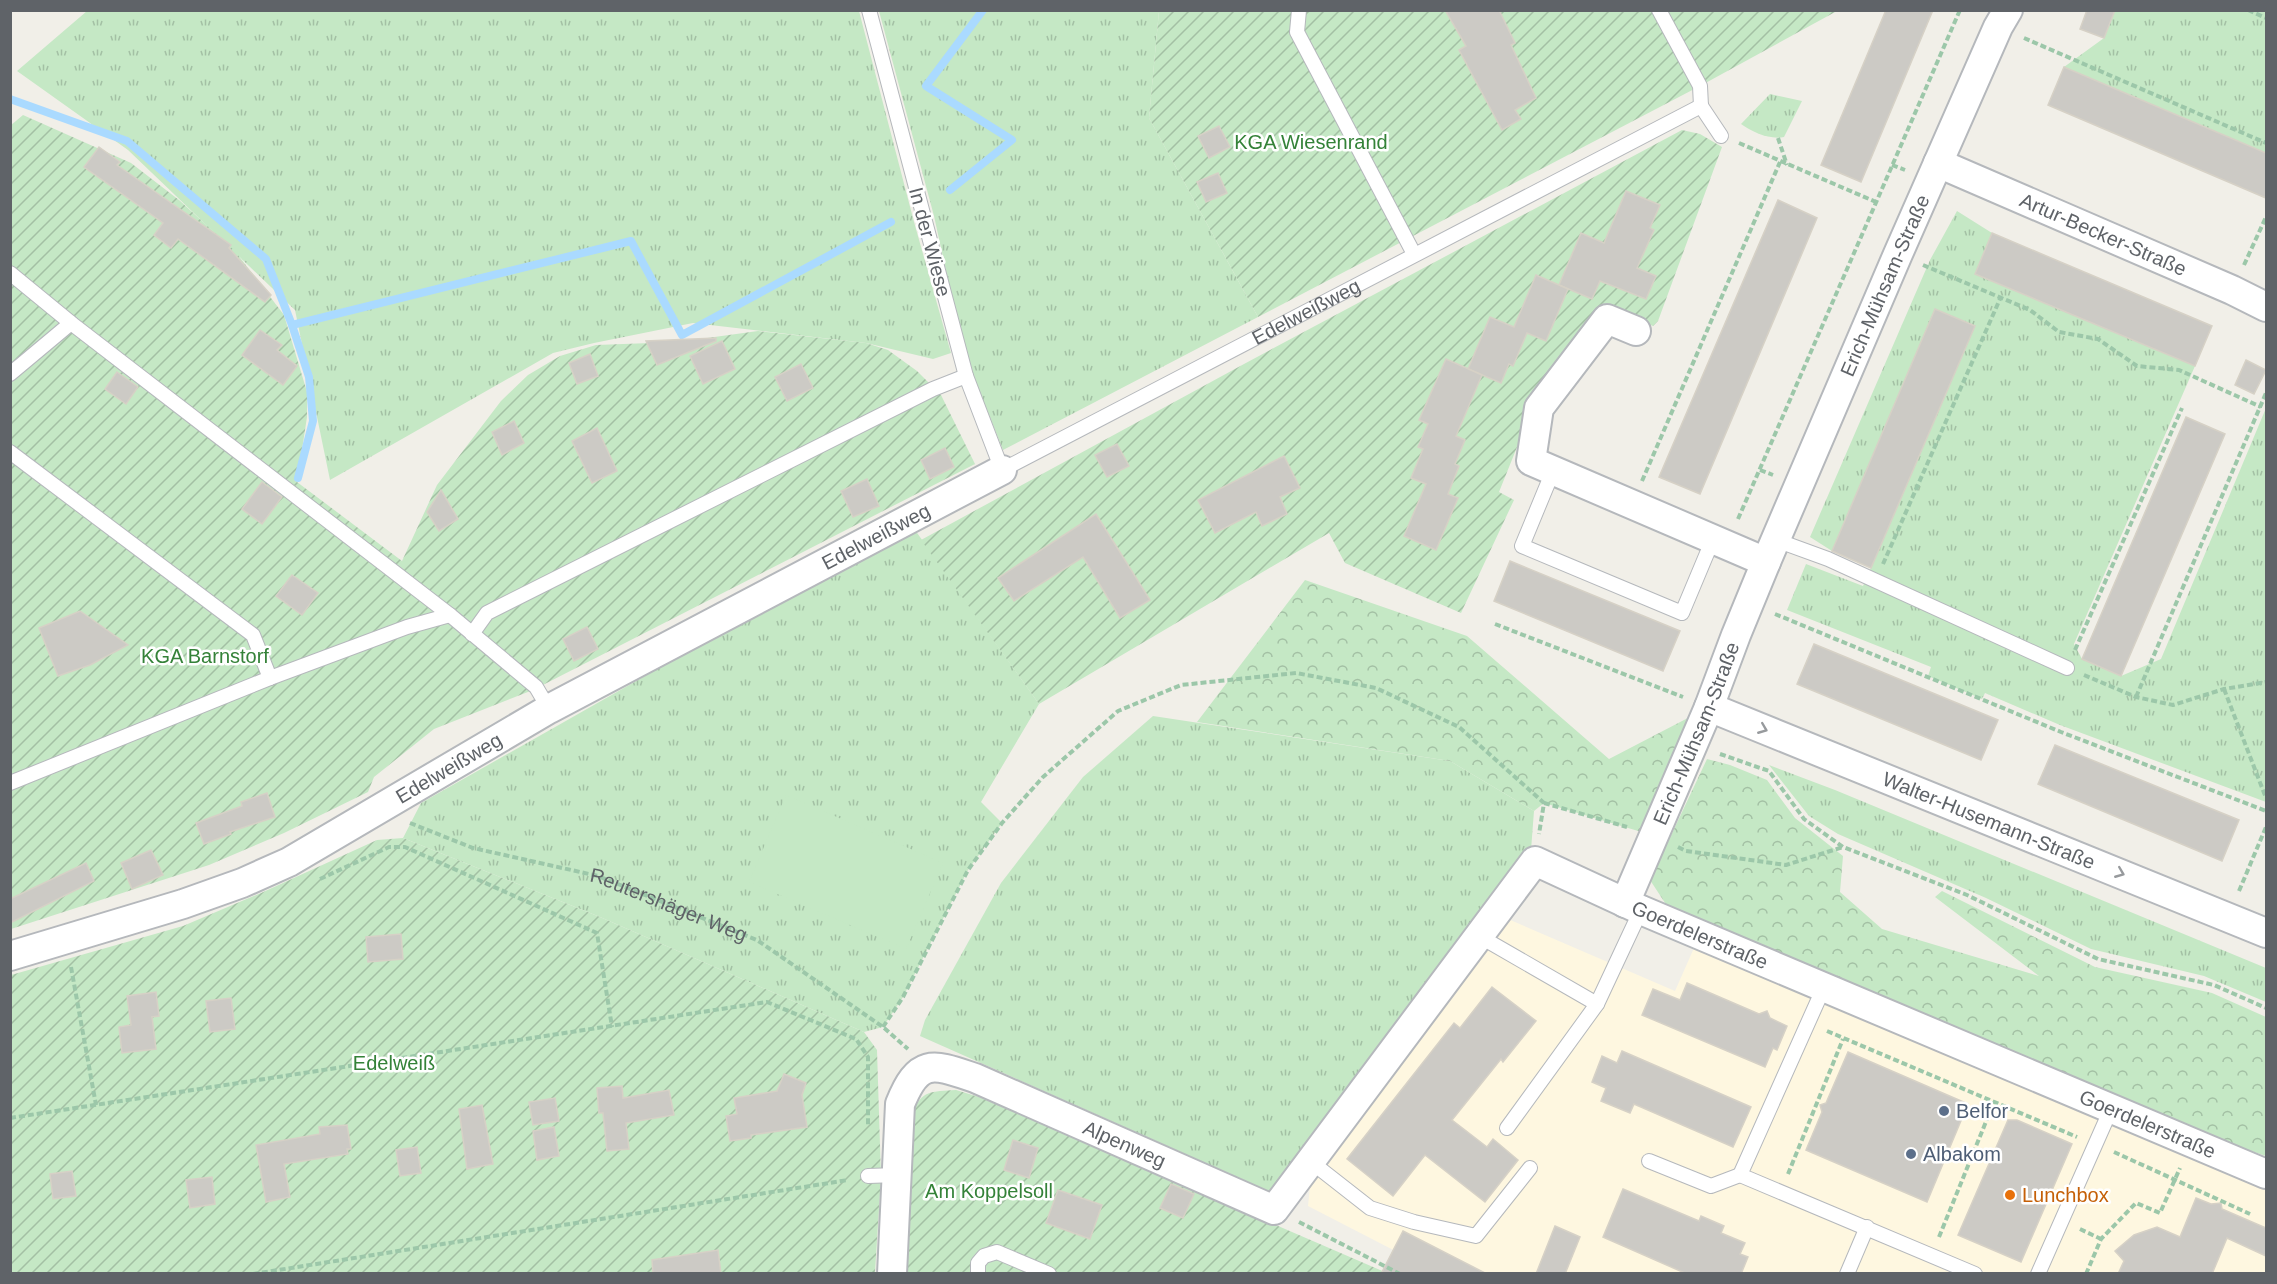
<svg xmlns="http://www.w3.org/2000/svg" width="2277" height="1284" viewBox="0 0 2277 1284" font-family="Arial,sans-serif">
  <defs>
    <pattern id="grass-tufts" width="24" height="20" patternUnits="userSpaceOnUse" patternTransform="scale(1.5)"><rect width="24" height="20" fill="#c5e8c5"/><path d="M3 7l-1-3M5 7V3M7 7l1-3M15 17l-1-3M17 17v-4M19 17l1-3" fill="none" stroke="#a3c0a4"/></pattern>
    <pattern id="forest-crowns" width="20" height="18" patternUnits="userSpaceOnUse" patternTransform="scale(1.5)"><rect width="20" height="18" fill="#c5e8c5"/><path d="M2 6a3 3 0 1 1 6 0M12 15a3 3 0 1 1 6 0" fill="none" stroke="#a3c0a4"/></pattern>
    <pattern id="garden-furrows" width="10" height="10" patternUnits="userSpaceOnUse" patternTransform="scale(1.5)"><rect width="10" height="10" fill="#c5e8c5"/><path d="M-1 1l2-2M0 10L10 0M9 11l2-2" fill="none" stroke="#a3c0a4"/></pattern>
  </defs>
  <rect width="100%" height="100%" fill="#f1efe8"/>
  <!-- commercial -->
  <polygon fill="#fef7e0" points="1508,919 1675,991 1694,948 2266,1188 2266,1273 1438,1273 1308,1206 1310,1186 1491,945"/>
  <!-- grass -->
  <g fill="url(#grass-tufts)">
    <polygon points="87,11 859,11 914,222 951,353 933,359 866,343 693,323 594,343 553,353 330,480 295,310 128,150 17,71"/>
    <polygon points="879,11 1159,11 1149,118 1258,317 1003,450 964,353 934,216"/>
    <polygon points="2115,11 2266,11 2266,153 2064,67 2104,38"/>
    <path d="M1770,94L1802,101L1784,137C1770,140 1752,132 1741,124Z"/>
    <polygon points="1957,211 1992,233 1975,274 2195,366 2074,644 2082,659 2121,676 2161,659 2266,408 2266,802 2060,725 1985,693 1982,699 1928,676 1931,667 1787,610 1806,564 1863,586 1884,538 1935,310 1832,551 1810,537 1930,260"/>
    <polygon points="915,530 1039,704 981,802 1002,823 968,870 903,997 883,1027 864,1032 600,917 403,838 421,803 712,638"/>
    <polygon points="1153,716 1450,761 1534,811 1531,850 1273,1193 920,1036 925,1020 1001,883 1083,777"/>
    <polygon points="1769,765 1835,790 2266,968 2266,1002 2204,976 2091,949 1986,898 1838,834 1809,816"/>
  </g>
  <!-- forest -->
  <g fill="url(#forest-crowns)">
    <polygon points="1305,580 1467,636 1609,759 1709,707 1655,836 1544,803 1534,811 1450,761 1197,722"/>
    <polygon points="1707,759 1730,765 1767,780 1795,818 1843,856 1840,892 1882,929 2039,976 1935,897 1942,891 2095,967 2212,993 2266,1017 2266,1156 2157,1119 1671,912 1650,880"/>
  </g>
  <!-- garden -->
  <g fill="url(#garden-furrows)">
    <polygon points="1159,11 1837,11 1700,86 1258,317 1149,118"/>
    <polygon points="23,115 131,163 179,200 235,251 284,315 307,392 307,417 297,482 402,561 437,485 501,401 528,375 560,356 596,345 678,342 758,331 866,343 888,350 917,371 941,395 975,464 533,690 434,729 374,777 368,792 284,833 209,865 11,929 10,126"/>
    <polygon points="1682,130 1700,134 1722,147 1658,321 1653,326 1606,307 1536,400 1499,492 1514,500 1461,613 1345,563 1329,533 1039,704 921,540 1244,364"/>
    <polygon points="403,838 600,917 864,1032 877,1050 881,1177 875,1272 863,1274 11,1274 11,975 183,926 261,893 377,840"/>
    <path d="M956,1090L979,1097L1387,1273L899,1274L912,1114C922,1089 931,1092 956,1090Z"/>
  </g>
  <!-- pitch -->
  <polygon fill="#c5e8c5" points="786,795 943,863 906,949 749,882"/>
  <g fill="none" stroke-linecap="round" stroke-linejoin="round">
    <!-- stream -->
    <g stroke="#aadaff" stroke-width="8">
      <polyline points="10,99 127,141 266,259 292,325 309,377 313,421 298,478"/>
      <polyline points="950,190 1012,140 926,86 983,10"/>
      <polyline points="292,325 631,241 682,335 891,222"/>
    </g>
  </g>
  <!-- building -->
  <g fill="#cccac5" stroke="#d6d1c6" stroke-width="1.5">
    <polygon points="1445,10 1499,10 1515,43 1511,45 1536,98 1515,110 1521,119 1502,130 1459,50 1466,46"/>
    <polygon points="1886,10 1933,10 1861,182 1821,165"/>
    <polygon points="2087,10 2115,10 2104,38 2080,29"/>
    <polygon points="2064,67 2266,153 2266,198 2048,105"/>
    <polygon points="1219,126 1230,147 1209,158 1198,136"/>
    <polygon points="99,147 120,162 117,165 231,245 229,248 271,295 265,302 178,239 171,248 154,235 163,223 84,167"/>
    <polygon points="1218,173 1227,193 1206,202 1197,182"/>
    <polygon points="1626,191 1660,205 1650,228 1654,230 1637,268 1656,276 1646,299 1600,281 1592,299 1559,285 1581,233 1604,243"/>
    <polygon points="1778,200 1817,218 1700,494 1659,477"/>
    <polygon points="1992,233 2212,326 2195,366 1975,274"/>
    <polygon points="1536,275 1568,289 1546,341 1527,333 1513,366 1509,364 1501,383 1468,369 1490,317 1514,327"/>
    <polygon points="1935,309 1975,326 1871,568 1832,551"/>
    <polygon points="260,330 282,345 277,350 297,366 283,385 242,355"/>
    <polygon points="716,338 716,341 657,365 646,341"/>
    <polygon points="722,341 735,369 703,384 690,356"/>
    <polygon points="590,354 598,376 577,384 569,363"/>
    <polygon points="1446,359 1482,375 1456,436 1465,440 1455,464 1459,466 1448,494 1458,498 1436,550 1404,536 1426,484 1411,478 1423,449 1418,447 1428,424 1419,420"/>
    <polygon points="2246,360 2266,370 2254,394 2235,385"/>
    <polygon points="801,364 813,388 787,401 775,377"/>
    <polygon points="117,372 138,387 126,404 105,389"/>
    <polygon points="2186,417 2225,434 2121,676 2082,659"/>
    <polygon points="514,421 524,443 502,455 492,432"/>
    <polygon points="597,428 617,471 592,483 572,441"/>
    <polygon points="1117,444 1129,466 1107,477 1095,455"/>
    <polygon points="945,448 954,467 930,479 921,460"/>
    <polygon points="1284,456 1300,488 1280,497 1287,514 1262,526 1256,512 1215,533 1198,500"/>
    <polygon points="867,479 879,506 853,517 841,491"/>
    <polygon points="262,482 282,497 262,524 242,509"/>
    <polygon points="441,490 458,519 439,531 427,512"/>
    <polygon points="1096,514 1150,600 1120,618 1083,557 1014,601 998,578"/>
    <polygon points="1510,561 1680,631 1663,671 1494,601"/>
    <polygon points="292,575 318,593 302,615 276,596"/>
    <polygon points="80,611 128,645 90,665 58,676 39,628"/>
    <polygon points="587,627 598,649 574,661 563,639"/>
    <polygon points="1814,644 1998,720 1981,760 1797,684"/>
    <polygon points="2055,745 2239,820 2222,861 2038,784"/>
    <polygon points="267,793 275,817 230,832 231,834 204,844 196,823 242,806 241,802"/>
    <polygon points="151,850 163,875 132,889 121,863"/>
    <polygon points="86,863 94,881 10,923 10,899"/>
    <polygon points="401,934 403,959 368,962 366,937"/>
    <polygon points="1687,983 1759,1014 1767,1011 1770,1018 1787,1026 1777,1050 1773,1048 1765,1067 1642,1015 1653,989 1680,1000"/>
    <polygon points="1492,987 1536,1021 1503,1062 1501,1059 1452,1120 1487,1147 1493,1139 1518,1160 1485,1202 1425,1155 1393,1196 1347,1159 1454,1023 1460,1028"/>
    <polygon points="156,992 159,1016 152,1017 156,1049 122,1053 119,1027 131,1025 127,996"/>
    <polygon points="231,998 235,1029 210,1032 206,1001"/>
    <polygon points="1622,1051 1751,1107 1733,1147 1634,1104 1630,1113 1601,1101 1606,1088 1592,1082 1602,1056 1617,1063"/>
    <polygon points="1848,1052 1968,1104 1927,1202 1806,1150 1822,1112 1820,1105 1826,1103"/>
    <polygon points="784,1074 806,1083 802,1095 807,1127 751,1135 751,1138 730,1141 726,1116 737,1114 734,1098 777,1091"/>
    <polygon points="622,1086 623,1098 669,1090 674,1115 626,1123 629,1149 607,1151 603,1113 599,1113 597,1088"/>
    <polygon points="555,1098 559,1121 533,1125 529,1102"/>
    <polygon points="482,1105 493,1164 467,1169 459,1109"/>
    <polygon points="2008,1120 2017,1120 2072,1144 2021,1262 1958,1235"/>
    <polygon points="347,1125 351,1149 347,1149 348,1154 284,1164 290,1197 266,1202 256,1145 320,1134 319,1127"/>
    <polygon points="554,1127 559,1156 537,1160 533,1131"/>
    <polygon points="1013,1140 1038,1148 1029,1178 1004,1170"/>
    <polygon points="417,1147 421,1173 400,1176 396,1150"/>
    <polygon points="72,1171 76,1196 53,1199 50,1174"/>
    <polygon points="212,1177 215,1204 190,1208 186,1180"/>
    <polygon points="1171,1184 1194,1194 1183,1218 1160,1208"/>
    <polygon points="1623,1189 1699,1221 1701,1216 1724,1226 1721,1233 1745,1243 1740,1254 1748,1257 1741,1274 1687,1274 1603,1237"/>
    <polygon points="1058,1190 1102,1205 1090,1239 1046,1223"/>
    <polygon points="2196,1198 2211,1204 2221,1203 2222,1209 2266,1228 2266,1256 2227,1238 2212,1274 2118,1274 2124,1261 2115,1251 2134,1235 2157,1227 2180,1237"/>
    <polygon points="1555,1226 1580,1237 1565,1274 1536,1274"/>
    <polygon points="1403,1231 1487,1274 1381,1274"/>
    <polygon points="718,1250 721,1274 653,1274 652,1260"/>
  </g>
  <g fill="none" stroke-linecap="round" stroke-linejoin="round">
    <!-- lane casing -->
    <g stroke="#b5b8bc" stroke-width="16">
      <g id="lane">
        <path id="s2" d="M869,10L966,376L1002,470L1701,106"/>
        <polyline points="1299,10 1297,32 1414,254"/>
        <polyline points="1659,10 1700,86 1701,106"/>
        <polyline points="1701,106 1721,136"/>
        <polyline points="10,273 71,323 450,615 536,687 549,709"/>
        <polyline points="10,374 71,323"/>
        <polyline points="10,452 253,635 270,678"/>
        <polyline points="1553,471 1522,546 1682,613 1713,539"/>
        <polyline points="1776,540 1828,559 2067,668"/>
        <polyline points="472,634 487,613 933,389 966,376"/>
        <polyline points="10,783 270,678 407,627 450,615"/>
        <polyline points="1479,936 1597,1004"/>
        <polyline points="1824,987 1740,1175 1975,1274"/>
        <polyline points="1507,1128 1597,1004 1641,910"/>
        <polyline points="1310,1161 1370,1208 1414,1222 1476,1236 1530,1168"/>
        <polyline points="1649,1161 1711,1186 1740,1175"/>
        <polyline points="868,1176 897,1175"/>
        <polyline points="978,1274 978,1263 984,1256 997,1252 1049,1274"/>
        <polyline points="1847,1274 1867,1227"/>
        <polyline points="2038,1274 2111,1109"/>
      </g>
    </g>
    <!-- street casing -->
    <g stroke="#b5b8bc" stroke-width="32">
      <g id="street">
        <path id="s3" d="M1938,163L2232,290L2266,307"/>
        <polyline points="1636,331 1607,319 1539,408 1531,461 1766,562"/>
        <path id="s4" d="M1709,707L2266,933"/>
        <path id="s5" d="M1625,903L1709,707L1736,635L1766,562L1898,254L1998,27L2008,10"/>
        <path id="s6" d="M10,956L183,904L242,883L289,862L549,709L1002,470"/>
        <path id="s7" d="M892,1274L900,1104C919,1057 933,1064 975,1078L1274,1210L1535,861L1641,910L2266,1174"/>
      </g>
    </g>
    <!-- path -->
    <g stroke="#9cc7a9" stroke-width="4" stroke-dasharray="6 3" stroke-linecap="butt">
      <polyline points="2248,10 2266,18"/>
      <polyline points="2024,38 2266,143"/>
      <polyline points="1778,138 1787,165"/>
      <polyline points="1739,143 1876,202"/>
      <polyline points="1892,165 1905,170"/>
      <polyline points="1923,265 2030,310 2059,332 2098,339 2137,366 2179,370 2261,407"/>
      <polyline points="2244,265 2266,217"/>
      <polyline points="1760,470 1773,475"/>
      <polyline points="1642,481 1780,162"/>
      <polyline points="1738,519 1960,10"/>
      <polyline points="1883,564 2000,299"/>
      <polyline points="1775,614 2061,732 2266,811"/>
      <polyline points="1495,624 1683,697"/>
      <polyline points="2075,650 2182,408"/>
      <polyline points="2084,675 2136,697 2173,705 2224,689 2266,682"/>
      <polyline points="2224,689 2266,798"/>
      <polyline points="2136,697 2266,393"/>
      <polyline points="1720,754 1769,771 1804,819 1843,847 1967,895 2098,959 2214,985 2266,1008"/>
      <polyline points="1544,803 1627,827"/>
      <path id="s1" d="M410,823L473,848L598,876L757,940L883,1027L908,1049"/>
      <polyline points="1678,847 1686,851 1786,865 1843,847"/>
      <polyline points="320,879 389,847 405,847 597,933 612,1027"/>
      <polyline points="2239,891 2266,827"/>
      <polyline points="71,967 96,1105"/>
      <polyline points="883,1027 903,997 968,870 1002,823 1043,777 1118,711 1181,685 1296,673 1376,688 1459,727 1544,803 1539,834"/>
      <polyline points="1827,1031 2077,1137"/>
      <polyline points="10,1118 767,1002 856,1039 868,1057 868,1126"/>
      <polyline points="2114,1152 2250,1214"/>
      <polyline points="1788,1174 1843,1039"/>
      <polyline points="1299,1222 1400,1274"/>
      <polyline points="2080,1229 2101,1239"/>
      <polyline points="1939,1237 1994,1102"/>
      <polyline points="253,1274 848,1180"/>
      <polyline points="2086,1274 2101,1239 2136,1203 2160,1213 2180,1168"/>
    </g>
    <!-- lane -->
    <use href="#lane" stroke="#fff" stroke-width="14"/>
    <!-- street -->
    <use href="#street" stroke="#fff" stroke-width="28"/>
  </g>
  <!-- one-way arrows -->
  <defs><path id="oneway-chevron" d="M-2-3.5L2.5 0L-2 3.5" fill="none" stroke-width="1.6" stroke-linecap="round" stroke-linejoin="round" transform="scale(1.5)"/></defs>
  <g stroke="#979a9d">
    <use href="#oneway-chevron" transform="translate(1763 729) rotate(22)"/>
    <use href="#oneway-chevron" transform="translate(2120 873) rotate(22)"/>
  </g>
  <!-- markers -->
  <g fill="#5c6f8a" stroke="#fff" stroke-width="2">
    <circle cx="1944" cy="1111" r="6"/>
    <circle cx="1911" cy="1154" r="6"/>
  </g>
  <circle fill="#e8710a" stroke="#fff" stroke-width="2" cx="2010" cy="1195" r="6"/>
  <g text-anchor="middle" stroke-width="5" stroke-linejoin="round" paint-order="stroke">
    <!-- park labels -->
    <g font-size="20" fill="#348238" stroke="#fff">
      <text x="1311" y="149">KGA Wiesenrand</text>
      <text x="205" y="663">KGA Barnstorf</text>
      <text x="394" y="1070">Edelweiß</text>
      <text x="989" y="1198">Am Koppelsoll</text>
    </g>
    <!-- street labels -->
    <g font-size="20" fill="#5f6368" stroke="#fff">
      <text dy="7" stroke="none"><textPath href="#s3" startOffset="180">Artur-Becker-Straße</textPath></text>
      <text transform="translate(930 242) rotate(75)" y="7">In der Wiese</text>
      <text dy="7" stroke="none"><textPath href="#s5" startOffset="670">Erich-Mühsam-Straße</textPath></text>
      <text dy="7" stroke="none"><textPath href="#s2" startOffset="822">Edelweißweg</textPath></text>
      <text dy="7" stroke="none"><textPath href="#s6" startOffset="966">Edelweißweg</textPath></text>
      <text dy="7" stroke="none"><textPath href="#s5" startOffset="184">Erich-Mühsam-Straße</textPath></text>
      <text dy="7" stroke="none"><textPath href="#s6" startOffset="480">Edelweißweg</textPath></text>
      <text dy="7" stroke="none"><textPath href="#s4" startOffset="302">Walter-Husemann-Straße</textPath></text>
      <text dy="7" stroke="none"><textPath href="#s1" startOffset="272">Reutershäger Weg</textPath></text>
      <text dy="7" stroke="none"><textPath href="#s7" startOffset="1209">Goerdelerstraße</textPath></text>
      <text dy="7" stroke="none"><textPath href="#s7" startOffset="1695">Goerdelerstraße</textPath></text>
      <text dy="7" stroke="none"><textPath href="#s7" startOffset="429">Alpenweg</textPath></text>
    </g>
    <!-- service labels -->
    <g font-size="20" fill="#4e5e75" stroke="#fff" text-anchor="start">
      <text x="1956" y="1118">Belfor</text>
      <text x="1923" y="1161">Albakom</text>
    </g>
    <!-- food labels -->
    <g font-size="20" fill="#c56008" stroke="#fff" text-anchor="start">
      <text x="2022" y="1202">Lunchbox</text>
    </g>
  </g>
  <!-- border -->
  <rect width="2277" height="1284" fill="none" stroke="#5f6368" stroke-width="24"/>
</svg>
